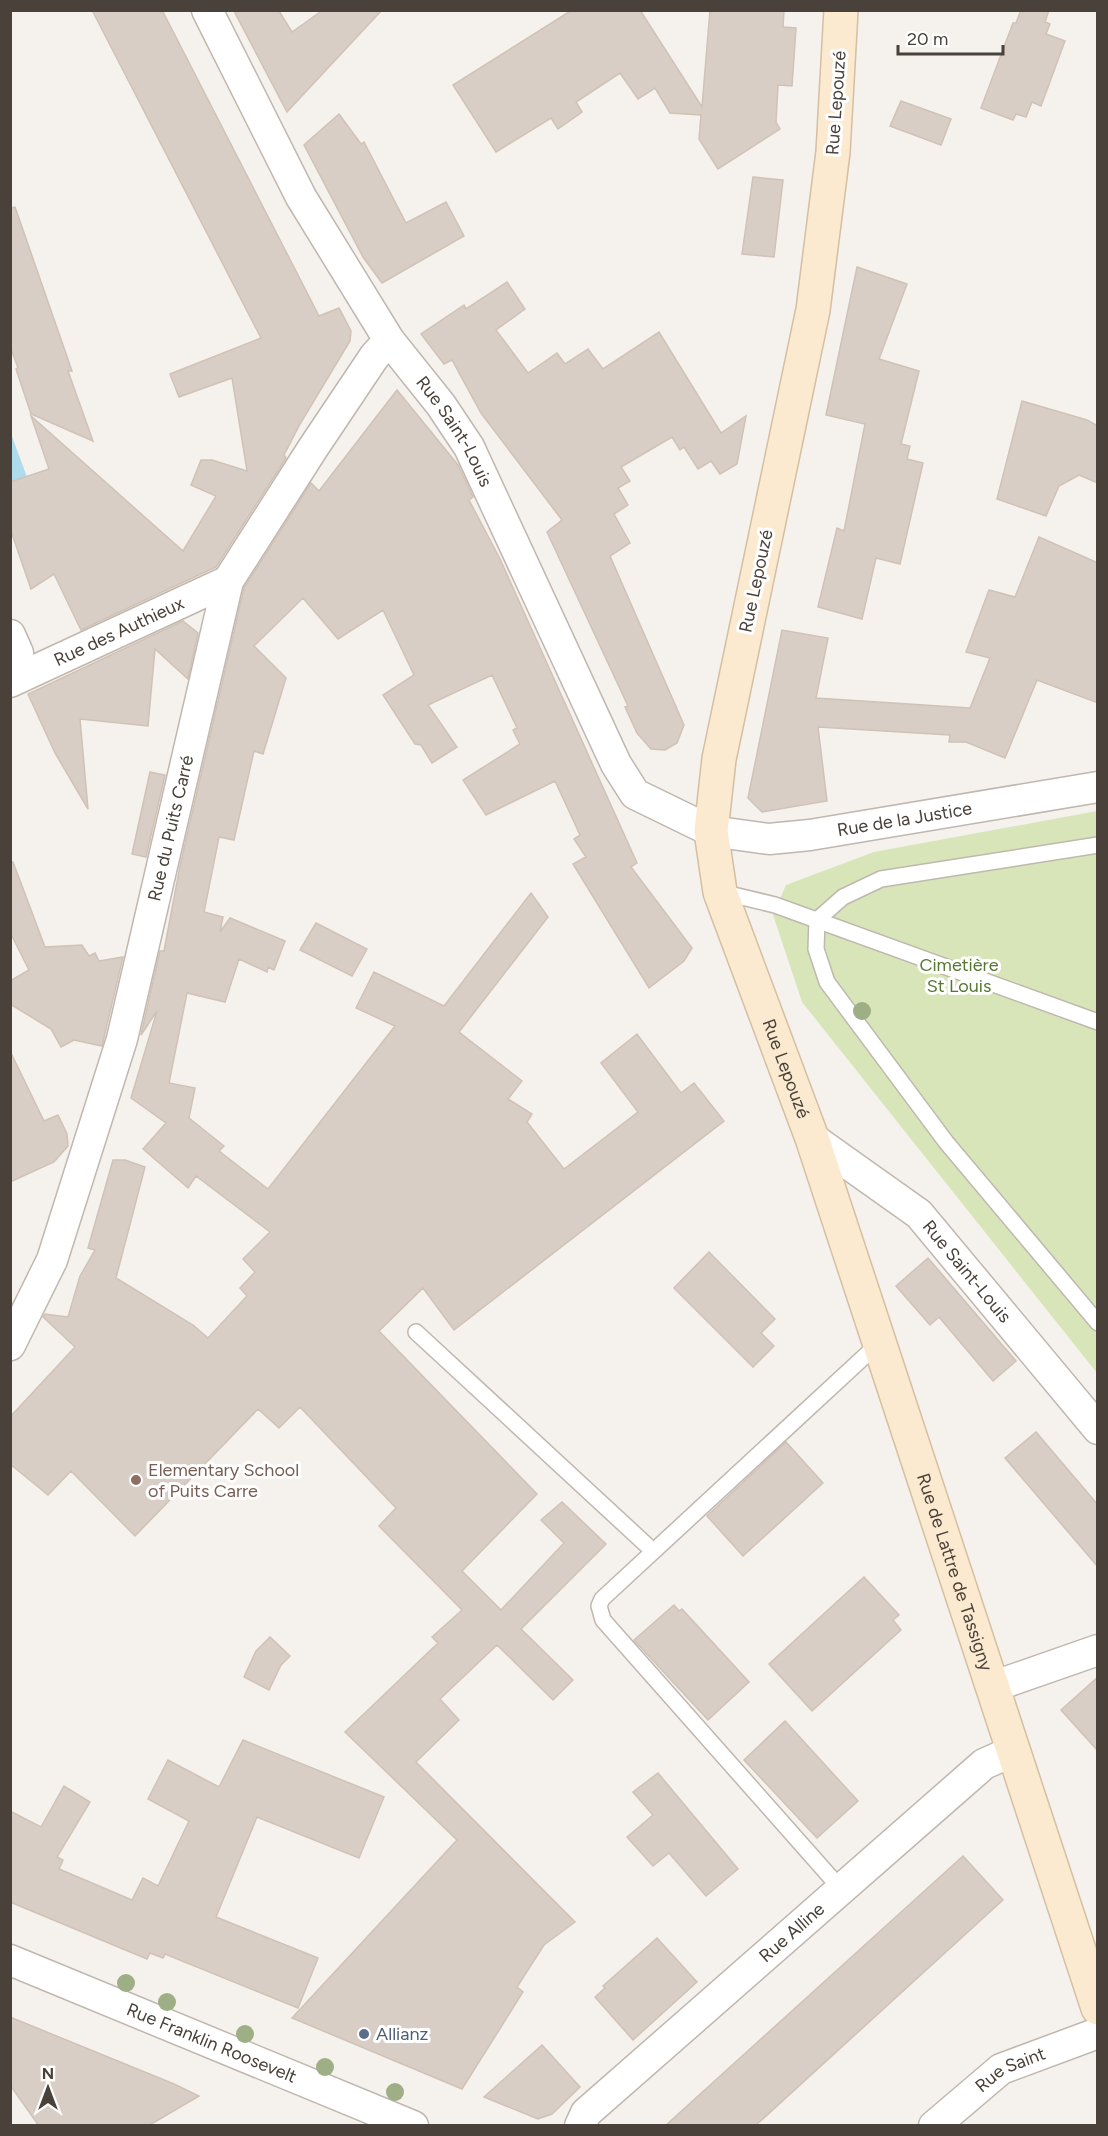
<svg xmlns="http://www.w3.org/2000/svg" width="1108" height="2136" viewBox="0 0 1108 2136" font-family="Figtree,sans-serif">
  <rect width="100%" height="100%" fill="#f5f1ec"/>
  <!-- green -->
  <polygon fill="#d8e5b8" points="1097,811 1097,1373 802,1002 773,915 786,885 874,852"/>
  <!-- water -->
  <polygon fill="#aedcec" points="10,431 27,477 10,482"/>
  <!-- building -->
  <g fill="#d9cec5" stroke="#d0c2b6" stroke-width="1.5">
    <polygon points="92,10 162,10 319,316 339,308 351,331 350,341 300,424 284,455 286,458 216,567 81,630 54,574 31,589 10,528 10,482 49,469 31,416 183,551 216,496 191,485 201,460 212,460 247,471 232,378 179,397 170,374 261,338"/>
    <polygon points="323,10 382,10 287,112 234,11 279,11 292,32"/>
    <polygon points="572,10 640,10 702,107 710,10 784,10 783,27 796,28 792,86 778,85 776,122 780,129 718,169 699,139 701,115 670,113 655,88 638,99 620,73 576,102 582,112 558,129 551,118 496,152 453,85"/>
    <polygon points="1021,10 1049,10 1045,22 1050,24 1046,34 1065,41 1041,106 1032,102 1026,117 1016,114 1013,120 981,108 1013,23 1016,23"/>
    <polygon points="901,101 951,119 941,145 890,126"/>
    <polygon points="339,114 361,144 364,142 406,223 446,202 464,236 382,283 363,257 304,145"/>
    <polygon points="753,177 783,180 774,257 742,254"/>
    <polygon points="15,207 72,371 68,371 93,441 31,414 16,369 18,368 10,346 10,208"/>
    <polygon points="857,267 907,284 879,359 919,371 901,444 910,446 907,459 923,463 900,564 876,558 862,619 818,607 837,528 844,531 865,424 826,415"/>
    <polygon points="507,282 525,309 496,330 528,373 557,353 565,364 588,349 603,369 659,332 721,433 746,416 737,464 720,474 711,461 698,469 684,447 680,450 672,437 621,467 630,481 618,488 628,505 614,514 630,543 610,556 684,725 677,743 665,750 651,749 637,733 625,707 628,706 547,532 562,520 481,413 452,360 444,364 421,334 464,305 466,309"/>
    <polygon points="397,390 458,465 473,497 469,500 500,559 637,863 631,867 692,948 684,961 649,988 573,864 586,857 574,839 580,835 555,781 486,815 463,780 520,744 513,730 517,728 492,675 428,705 457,747 432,763 421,745 415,744 383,695 414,675 383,610 338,639 303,598 254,646 286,678 263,754 254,751 234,840 219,837 204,912 223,917 220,932 230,918 285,941 274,970 268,967 267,972 239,959 225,1002 187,993 169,1083 195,1088 189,1118 224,1146 219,1151 268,1189 395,1026 356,1008 374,972 444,1006 531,893 548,917 459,1032 522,1081 508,1099 532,1114 527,1122 564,1169 638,1112 601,1063 637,1034 681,1093 694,1083 724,1121 454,1330 423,1288 379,1331 537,1494 462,1571 501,1610 564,1543 541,1520 562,1502 606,1544 521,1629 573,1680 553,1700 497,1645 440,1699 459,1720 416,1762 575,1922 544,1945 517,1987 523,1992 462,2089 292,2018 457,1840 345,1732 438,1643 432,1637 462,1610 379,1526 396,1508 300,1407 279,1428 258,1409 135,1536 71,1471 48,1495 10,1464 10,1417 75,1347 43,1317 45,1314 68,1317 80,1276 95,1250 88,1248 113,1160 125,1160 145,1167 116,1278 193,1325 208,1338 247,1296 240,1288 255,1272 243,1259 270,1232 196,1176 188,1188 143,1149 166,1123 131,1098 157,1011 141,1035 160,951 164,951 180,866 244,588 311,483 319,491"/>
    <polygon points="1022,401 1087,420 1098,426 1098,483 1079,475 1059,486 1046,516 997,499"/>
    <polygon points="1039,537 1098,563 1098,703 1037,680 1005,758 966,742 949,742 950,735 818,727 827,801 762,812 748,798 782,630 828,638 816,698 970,708 990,658 966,652 989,590 1015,597"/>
    <polygon points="183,621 198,633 188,679 155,649 148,726 80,719 88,809 55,753 28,694"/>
    <polygon points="150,772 165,775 146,857 132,854"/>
    <polygon points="10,862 13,862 45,947 82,945 89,956 95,953 99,961 123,957 102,1046 74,1040 61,1047 51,1029 10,1004 10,981 29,970 10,932"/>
    <polygon points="316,923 367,949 352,976 300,950"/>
    <polygon points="10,1051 44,1121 58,1115 67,1134 68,1146 54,1162 10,1182"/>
    <polygon points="709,1252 775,1319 761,1333 774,1346 753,1367 674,1288"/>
    <polygon points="928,1258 1016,1361 993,1381 939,1317 930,1325 896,1286"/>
    <polygon points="1036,1432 1098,1505 1098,1567 1005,1458"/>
    <polygon points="786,1442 823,1483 743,1556 707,1516"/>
    <polygon points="864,1577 899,1615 893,1620 901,1630 812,1711 769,1664"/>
    <polygon points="674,1605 679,1611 682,1609 749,1682 708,1720 634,1640"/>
    <polygon points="270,1637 290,1656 281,1665 269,1690 244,1677 256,1651"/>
    <polygon points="1098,1677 1098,1751 1061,1710"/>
    <polygon points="785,1721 858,1801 817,1838 744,1760"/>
    <polygon points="243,1740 384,1797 359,1858 257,1817 216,1917 318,1958 298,2008 165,1954 163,1958 150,1953 147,1959 10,1902 10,1811 41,1827 64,1786 90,1802 57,1857 63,1860 59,1869 132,1900 143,1878 158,1886 189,1821 148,1799 168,1760 219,1787"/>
    <polygon points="658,1773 738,1869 706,1896 669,1853 653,1866 627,1837 653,1815 633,1792"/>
    <polygon points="963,1856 1003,1900 755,2126 665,2126"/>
    <polygon points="657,1938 697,1982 633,2040 595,1997 605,1988 603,1986"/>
    <polygon points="10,2017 174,2084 199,2096 148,2126 39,2126 10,2085"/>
    <polygon points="542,2045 580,2087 552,2114 538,2119 484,2097"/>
  </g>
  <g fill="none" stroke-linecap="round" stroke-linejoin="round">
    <!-- lane casing -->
    <g stroke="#c0b7af" stroke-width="18">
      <g id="lane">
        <polyline points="1098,845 881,879 843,897 817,920 816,949 827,982 946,1142 1098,1323"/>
        <polyline points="721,892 775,905 1098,1022"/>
        <polyline points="416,1332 653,1551"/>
        <polyline points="841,1889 603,1620 599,1606 602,1599 879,1343"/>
      </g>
    </g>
    <!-- street casing -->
    <g stroke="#c0b7af" stroke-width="33">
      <g id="street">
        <path id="s1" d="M207,10L301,197L389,340L441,405L469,447L616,764L635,794L711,831L769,839L810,835L1098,787"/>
        <polyline points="10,635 18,653"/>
        <path id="s2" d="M10,682L228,581"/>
        <path id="s3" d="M812,1138L919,1214L1098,1429"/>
        <path id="s4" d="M10,1345L52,1260L122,1039L228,581L313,448L374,357L389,340"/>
        <polyline points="992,1687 1098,1650"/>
        <path id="s5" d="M10,1960L413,2126"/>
        <path id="s6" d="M580,2126L586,2113L968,1778L984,1764L1013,1751"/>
        <path id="s7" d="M934,2126L1001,2069L1098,2033"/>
      </g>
    </g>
    <!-- secondary casing -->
    <g stroke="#d4bfa1" stroke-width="36">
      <g id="secondary">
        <path id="s8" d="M841,10L833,152L813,310L719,759L711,831L720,892L812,1138L1098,2008"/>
      </g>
    </g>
    <!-- lane -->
    <use href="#lane" stroke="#fff" stroke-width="15"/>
    <!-- street -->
    <use href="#street" stroke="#fff" stroke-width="30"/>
    <!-- secondary -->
    <use href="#secondary" stroke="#fbead0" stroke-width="33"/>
  </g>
  <!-- trees -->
  <g fill="#9eae85">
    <circle cx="862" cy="1011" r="9"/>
    <circle cx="126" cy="1983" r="9"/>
    <circle cx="167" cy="2002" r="9"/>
    <circle cx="245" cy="2034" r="9"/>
    <circle cx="325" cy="2067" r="9"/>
    <circle cx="395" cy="2092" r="9"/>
  </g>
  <!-- markers -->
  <circle fill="#8d6e63" stroke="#fff" stroke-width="2" cx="136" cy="1480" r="6"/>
  <circle fill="#5c6f8a" stroke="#fff" stroke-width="2" cx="364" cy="2034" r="6"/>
  <g text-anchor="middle" stroke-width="6" stroke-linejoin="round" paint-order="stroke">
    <!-- street labels -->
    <g font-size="18" fill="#49413a" stroke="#fff">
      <text transform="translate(836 103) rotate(-86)" y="6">Rue Lepouzé</text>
      <text dy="6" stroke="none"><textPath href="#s1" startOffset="490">Rue Saint-Louis</textPath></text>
      <text transform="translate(756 581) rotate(-78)" y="6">Rue Lepouzé</text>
      <text dy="6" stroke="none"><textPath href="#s2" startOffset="120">Rue des Authieux</textPath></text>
      <text dy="6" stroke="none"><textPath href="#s1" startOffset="1176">Rue de la Justice</textPath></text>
      <text dy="6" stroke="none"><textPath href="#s4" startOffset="543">Rue du Puits Carré</textPath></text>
      <text dy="6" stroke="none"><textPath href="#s8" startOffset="1083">Rue Lepouzé</textPath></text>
      <text dy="6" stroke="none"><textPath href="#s3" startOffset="206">Rue Saint-Louis</textPath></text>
      <text dy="6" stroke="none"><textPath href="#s8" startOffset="1614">Rue de Lattre de Tassigny</textPath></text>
      <text dy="6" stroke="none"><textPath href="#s6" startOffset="288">Rue Alline</textPath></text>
      <text dy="6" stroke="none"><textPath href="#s5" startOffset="218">Rue Franklin Roosevelt</textPath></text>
      <text dy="6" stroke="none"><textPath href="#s7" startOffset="96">Rue Saint</textPath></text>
    </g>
    <!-- park labels -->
    <g font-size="18" fill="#567731" stroke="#fff">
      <text x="959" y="971">Cimetière<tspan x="959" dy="21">St Louis</tspan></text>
    </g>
    <!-- education labels -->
    <g font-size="18" fill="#785e54" stroke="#fff" text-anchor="start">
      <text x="148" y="1476">Elementary School<tspan x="148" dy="21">of Puits Carre</tspan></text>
    </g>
    <!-- service labels -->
    <g font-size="18" fill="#4e5e75" stroke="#fff" text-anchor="start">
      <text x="376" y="2040">Allianz</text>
    </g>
  </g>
  <!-- border -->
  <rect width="1108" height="2136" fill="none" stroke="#49413a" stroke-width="24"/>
  <!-- north arrow -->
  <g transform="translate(48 2088)" stroke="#ffffff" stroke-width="4.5" paint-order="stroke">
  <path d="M0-4.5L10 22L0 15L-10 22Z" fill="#49413a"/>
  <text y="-9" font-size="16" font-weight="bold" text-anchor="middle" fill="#49413a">N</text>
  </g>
  <!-- scale -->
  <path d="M898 45v9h105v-9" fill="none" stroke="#49413a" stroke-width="3"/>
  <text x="907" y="45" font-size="18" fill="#49413a" stroke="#ffffff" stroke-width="4.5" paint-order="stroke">20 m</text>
</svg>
